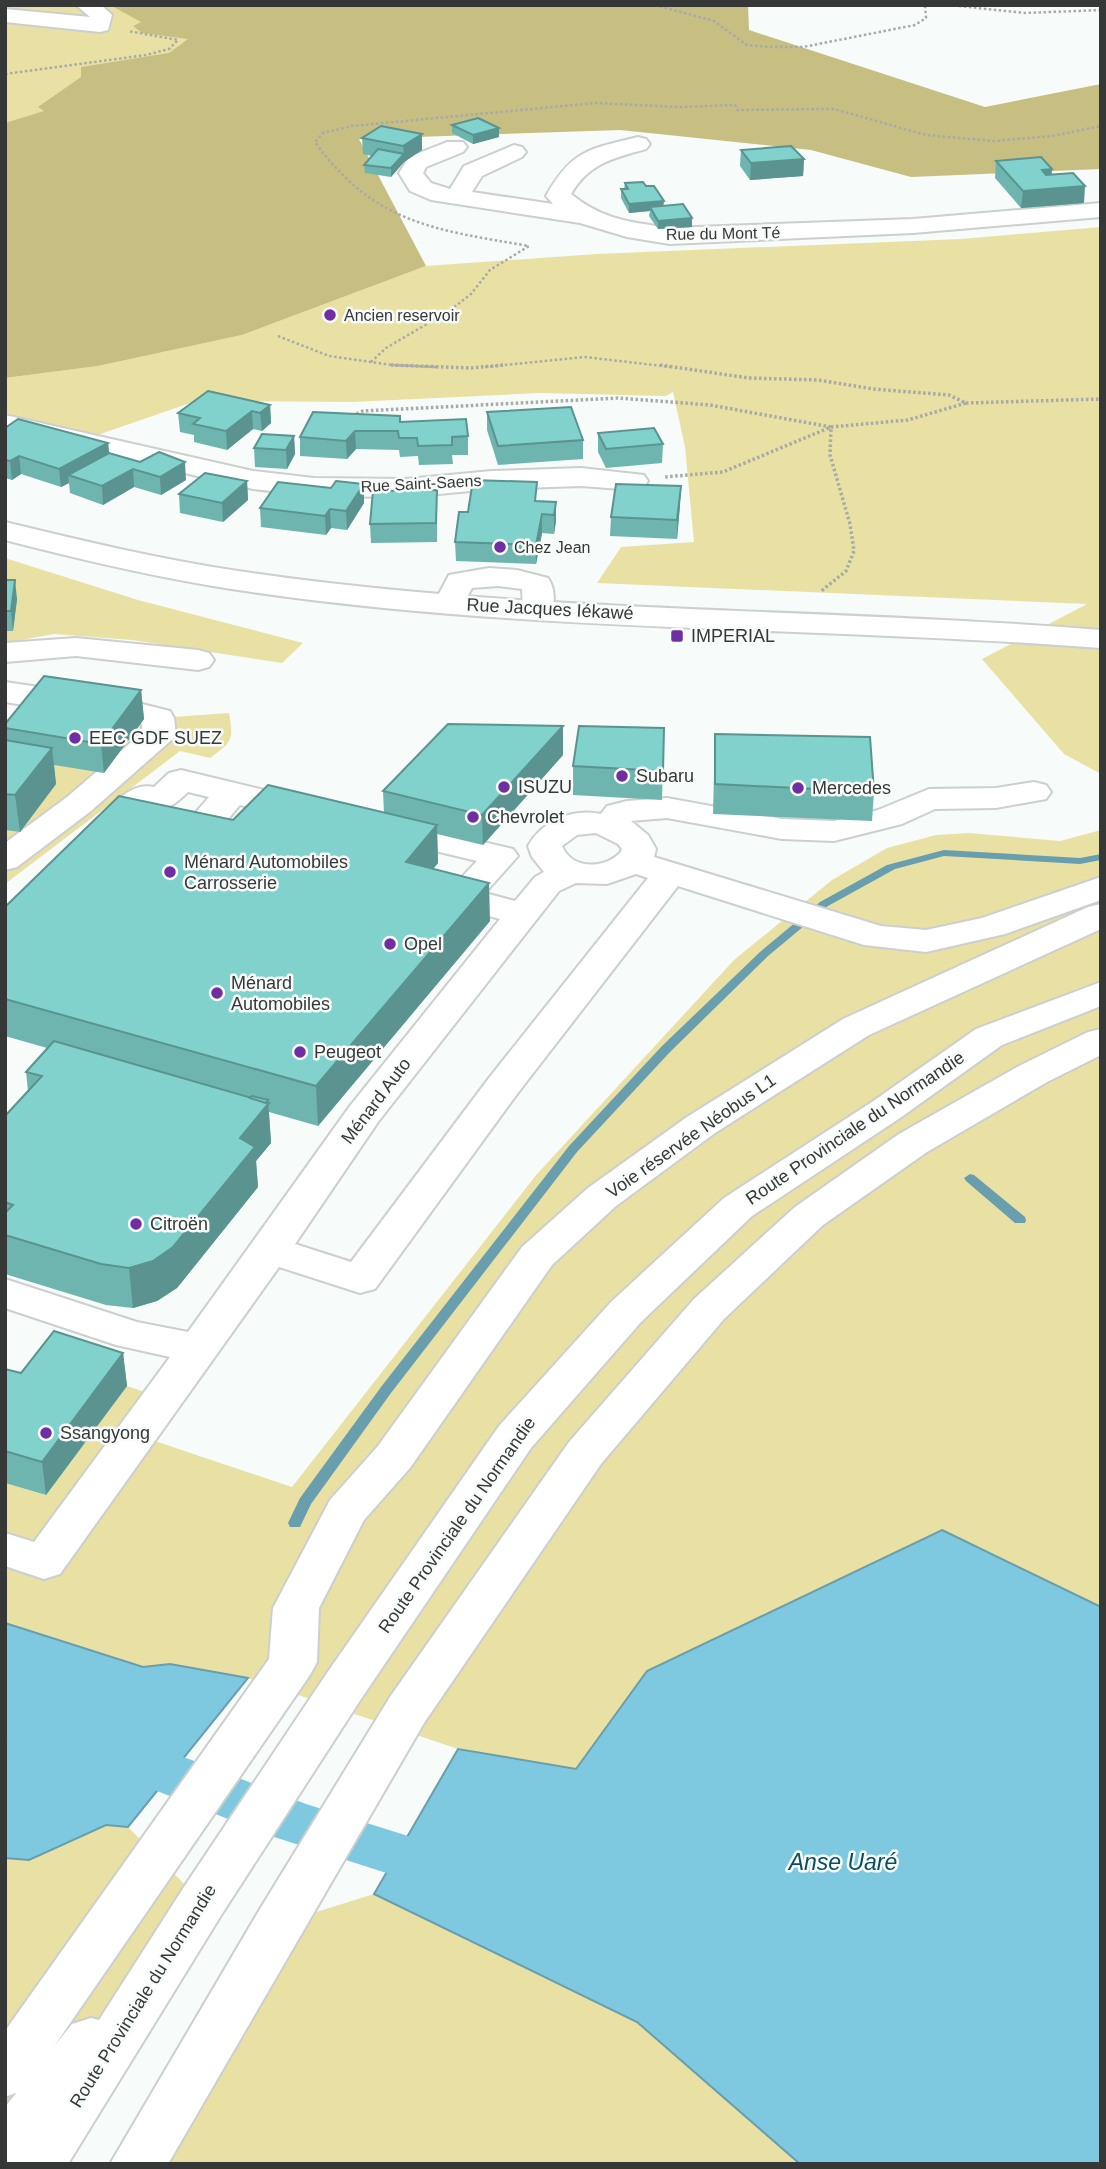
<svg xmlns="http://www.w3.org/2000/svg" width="1106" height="2169" viewBox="0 0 1106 2169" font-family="Helvetica,sans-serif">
  <rect width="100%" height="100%" fill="#f7fbf9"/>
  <!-- green -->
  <g fill="#e9e1a4">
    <polygon points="5,5 164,5 268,42 5,142"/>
    <polygon points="1101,227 1101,774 1064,754 982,659 1087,604 597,583 621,547 694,542 685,447 673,392 666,396 540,393 352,402 196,401 80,441 5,423 5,378 98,366 242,335 426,266 597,254 961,239"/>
    <polygon points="5,558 138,600 303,643 282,663 132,640 54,634 5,643"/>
    <path d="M229,713C234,741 232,742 210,758L180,751L5,884V757L144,719Z"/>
    <polygon points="1101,830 1101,1607 942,1530 647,1671 576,1769 458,1749 248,1678 170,1664 143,1667 5,1623 5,1483 46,1495 127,1386 163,1398 137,1435 292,1487 537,1174 734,960 832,880 887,848 936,835 969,833 1060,841"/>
    <polygon points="106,1825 128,1827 202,1902 5,2164 5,1858 30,1860"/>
    <polygon points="374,1894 637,2022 800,2164 138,2164 278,1924"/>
  </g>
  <!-- forest -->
  <polygon fill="#c7be82" points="110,5 748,5 749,30 985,107 1101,84 1101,169 911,177 811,150 620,130 359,139 426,266 242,335 98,366 5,378 5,123 44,111 38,107 81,77 81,67 169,53 188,39 142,33 133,26 141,22"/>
  <!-- water -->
  <g fill="#7ec9df" stroke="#689ead" stroke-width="2">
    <polygon points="942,1530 1101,1607 1101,2164 800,2164 637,2022 374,1894 458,1749 576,1769 647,1671"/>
    <polygon points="5,1623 143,1667 170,1664 248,1678 128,1827 106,1825 29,1860 5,1858"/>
  </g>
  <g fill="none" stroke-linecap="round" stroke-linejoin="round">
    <!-- stream -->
    <g fill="#689ead" fill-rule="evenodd">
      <polygon points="944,850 1080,858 1101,854 1101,860 1080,864 944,856 895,869 828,906 768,956 670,1052 577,1152 391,1393 311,1504 300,1527 290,1527 288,1523 300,1498 381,1387 569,1146 662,1046 760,952 820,902 887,865"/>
      <polygon points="970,1174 974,1175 1025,1217 1026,1220 1025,1223 1015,1223 966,1181 964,1178"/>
    </g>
    <!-- canal -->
    <polygon fill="#7ec9df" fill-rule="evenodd" points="5,1703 189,1759 306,1804 472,1856 480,1872 472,1888 452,1894 271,1836 152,1789 5,1743"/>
    <!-- minor casing -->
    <g stroke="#cbcfcd" stroke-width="4">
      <g id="minor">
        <polygon points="76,5 101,5 112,15 108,30 100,32 5,22 5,9 90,17"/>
        <path d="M638,137L646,139L650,144L646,149C614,158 589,163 571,194C603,220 630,222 670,228L913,219L1101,203V217L913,233L670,244L627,237L580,223L431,200L410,191L399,173L409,157L447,142H463L467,147L463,152L426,167L423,173L431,183L450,189L464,166L514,145L522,147L526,152L522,157L482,176L472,192L553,204L546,196C572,150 589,149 638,137Z"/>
        <polygon points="5,415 253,471 314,478 406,479 492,471 581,468 644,475 648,481 644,487 634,490 581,486 492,489 406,497 314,496 253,489 5,431"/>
        <path d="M489,568L517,570L548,578C555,588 556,605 549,616L538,618L527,616L523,609L522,589L498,586L472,588L460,610L449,612L438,610L434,603L449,575Z"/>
        <polygon points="76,638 198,650 209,653 214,660 209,667 198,670 76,656 5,662 5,643"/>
        <polygon points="5,682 122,699 170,711 174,718 176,736 91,811 17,867 5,870 5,843 67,797 142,733 142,724 5,702"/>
        <path d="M181,770L318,803L323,810L318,817L306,820L240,805C222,825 208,853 179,845L174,838L209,797L188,792C176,803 169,811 151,807C133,825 119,850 91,843L86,836L91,829C108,811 127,781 154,787L169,773Z"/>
        <path d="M1034,782L1046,785L1051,792L1046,799L996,808L935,809L902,824L834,841L782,839L667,818L631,821L648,835L656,849L654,857L881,926L926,930L982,918L1101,877V900L1005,934L926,952L864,945L678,886L517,1094L375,1289L360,1293L279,1267L60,1574L44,1579L5,1566V1533L34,1542L170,1357L116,1345L5,1308V1279L137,1322L188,1332L350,1106L500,919L448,905L443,897L477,861L373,836L368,829L373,822L385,819L513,849L518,856L485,893L515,901L535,877L544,872L532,857L528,846C542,821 572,808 601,814L607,806L627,801L667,798L782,819L834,821L878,810L929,789L996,788ZM596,833L618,844L622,849L620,853C604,869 572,870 562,846L577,835ZM636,874L648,878L489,1078L351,1262L295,1244L378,1122L559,891L576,883L607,884Z"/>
        <polygon points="1101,904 1101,929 869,1035 715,1133 616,1206 552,1265 410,1468 364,1520 319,1608 317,1662 310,1675 24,2090 5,2097 5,2031 269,1659 273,1608 330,1500 378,1446 522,1247 588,1188 687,1117 843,1019 1088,907"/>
      </g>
    </g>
    <!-- major casing -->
    <g stroke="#cbcfcd" stroke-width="4">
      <path id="major" d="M5,522C83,541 159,559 238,571C523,614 814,607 1101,630V648C814,626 523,633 238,590C159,578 82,560 5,540Z"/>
    </g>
    <!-- highway casing -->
    <g stroke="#cbcfcd" stroke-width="4">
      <g id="highway">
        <polygon points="1101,982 1101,1006 1002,1045 900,1118 752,1216 641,1322 531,1448 361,1699 220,1917 68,2164 5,2164 5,2107 72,2024 91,2018 99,2020 184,1887 327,1673 499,1426 611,1302 724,1198 872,1102 976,1029"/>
        <polygon points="1101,1029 1101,1055 1047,1082 927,1152 823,1225 724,1319 601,1464 424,1723 168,2164 110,2164 260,1909 390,1697 569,1442 694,1299 795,1207 899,1134 1019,1066 1088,1032"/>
      </g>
    </g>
    <!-- path-far1 -->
    <g stroke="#a7aaa8" stroke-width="2.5" stroke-dasharray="2.5 2.5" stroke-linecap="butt">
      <polyline points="655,5 714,21 747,45 770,47 803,47 915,25 926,18 925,5"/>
      <polyline points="949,5 1025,13 1101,10"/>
      <polyline points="5,74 146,55 169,49 178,40 128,31"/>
      <polyline points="278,336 329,356 392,365 436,367"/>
      <path d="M371,362L386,348L449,311L471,294L490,270L529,246C436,230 374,224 315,142L323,133L352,126L595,103L680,107L735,105L737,110L834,109L926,135L994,141L1052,136L1101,126"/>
      <polyline points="485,367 585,357 671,367"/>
    </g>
    <!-- path -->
    <g stroke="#a7aaa8" stroke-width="3.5" stroke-dasharray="2.5 2.5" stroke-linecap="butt">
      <polyline points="391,365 471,368 503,365"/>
      <polyline points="660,365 749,378 818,380 873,389 949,395 966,403 908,420 831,427 723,472 664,477"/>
      <polyline points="966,403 1101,399"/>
      <polyline points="352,416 363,411 618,398 710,405 831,427 830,455 850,524 854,551 846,571 820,592"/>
    </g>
    <!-- minor -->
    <use href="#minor" fill="#fff" fill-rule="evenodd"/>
    <!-- major -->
    <use href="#major" fill="#fff" fill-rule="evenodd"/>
    <!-- highway -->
    <use href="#highway" fill="#fff" fill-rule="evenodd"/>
  </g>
  <!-- wall -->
  <g fill="#6fb5af">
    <polygon points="452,125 499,128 499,137 473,144 452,133"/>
    <polygon points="422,134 422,150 404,162 391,177 365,173 364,165 372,156 363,154 362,138"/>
    <polygon points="741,150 804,159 803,176 750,180 740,166"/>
    <polygon points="996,161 1052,174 1084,203 1021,208 995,178"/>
    <polygon points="625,183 646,186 664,206 692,227 658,229 649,216 650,211 629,213 621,198 621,189 624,189"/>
    <polygon points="270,405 271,423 262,431 253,429 227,450 194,442 194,435 180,432 178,413"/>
    <polygon points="487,412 583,440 583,459 498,465 487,430"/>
    <polygon points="400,422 468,436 468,455 452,455 453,464 419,465 418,456 400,457 399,450 356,449 347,459 300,456 300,437"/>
    <polygon points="5,428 108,443 109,453 186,480 161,495 134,487 103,505 70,493 69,483 61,487 21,474 12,480 5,478"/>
    <polygon points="598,433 663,444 662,463 606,468 598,452"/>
    <polygon points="294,436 295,454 287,469 255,467 254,448"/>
    <polygon points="247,481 248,500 223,522 180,513 179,494"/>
    <polygon points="437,490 437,542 371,543 370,524"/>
    <polygon points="537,501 556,502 556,521 554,534 542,533 536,564 456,561 455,542 468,512"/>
    <polygon points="364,503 347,530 331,528 326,535 261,527 260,508"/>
    <polygon points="680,505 677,539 610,536 611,517"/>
    <polygon points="5,580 17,599 13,631 5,631"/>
    <polygon points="141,690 144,719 104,773 54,765 56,784 20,832 5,830 5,728"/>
    <polygon points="664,728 662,800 573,795 573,766"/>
    <polygon points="715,734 874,792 872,821 713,814"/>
    <polygon points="563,755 483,845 437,834 438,863 433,869 490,921 318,1126 269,1112 271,1143 256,1161 258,1187 177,1288 157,1301 133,1308 106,1305 5,1274 5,1116 28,1091 26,1072 47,1048 5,1036 5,907 233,820 384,813 383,791"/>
    <polygon points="123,1353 127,1386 46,1495 5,1483 5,1369 21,1373"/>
  </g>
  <!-- shaded-wall -->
  <g fill="#5a938f">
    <polygon points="499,128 499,137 473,144 473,135"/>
    <polygon points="422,134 422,150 404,162 391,177 391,168 404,154 403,146"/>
    <polygon points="804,159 803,176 750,180 751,163"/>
    <polygon points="1052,169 1051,186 1042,170"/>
    <polygon points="1085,186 1084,203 1021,208 1023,191"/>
    <polygon points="664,201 663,210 650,207 650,211 629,213 629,204"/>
    <polygon points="692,218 692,227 658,229 658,221"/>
    <polygon points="270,405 271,423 262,431 260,413"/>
    <polygon points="252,411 253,429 227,450 226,431"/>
    <polygon points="355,431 356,449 347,459 346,441"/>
    <polygon points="294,436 295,454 287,469 286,450"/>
    <polygon points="108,443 110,462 68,475 69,483 61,487 59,469"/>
    <polygon points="19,456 21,474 12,480 10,461"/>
    <polygon points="185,462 186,480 161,495 160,477"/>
    <polygon points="133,469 134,487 103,505 102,486"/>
    <polygon points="247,481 248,500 223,522 222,503"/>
    <polygon points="364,484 364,503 347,530 346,511"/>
    <polygon points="681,486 680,505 677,539 677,520"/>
    <polygon points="556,502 556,521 554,534 554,515"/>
    <polygon points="330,509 331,528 326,535 325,516"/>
    <polygon points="542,514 542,533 536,564 536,545"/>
    <polygon points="15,580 17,599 13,631 11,611"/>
    <polygon points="141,690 144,719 104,773 101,744"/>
    <polygon points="563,726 563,755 483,845 482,815"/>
    <polygon points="52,748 56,784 20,832 15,795"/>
    <polygon points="437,825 438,863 407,900 406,862"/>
    <polygon points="489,883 490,921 318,1126 316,1086"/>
    <polygon points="268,1100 271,1143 256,1161 258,1187 177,1288 157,1301 133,1308 129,1268 240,1138"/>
    <polygon points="123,1353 127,1386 46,1495 42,1462"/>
  </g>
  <!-- building -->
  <g fill="#81d2cc" stroke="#5a938f" stroke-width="2">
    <polygon points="478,118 499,128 473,135 452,125"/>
    <polygon points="381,126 422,134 403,146 362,138"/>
    <polygon points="791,146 804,159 751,163 741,150"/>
    <polygon points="378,149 404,154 391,168 364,165"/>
    <polygon points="1041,157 1052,169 1042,170 1046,175 1073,173 1085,186 1023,191 996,161"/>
    <polygon points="643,182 646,186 654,186 664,201 629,204 621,189 628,189 625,183"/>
    <polygon points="683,204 692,218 658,221 650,207"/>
    <polygon points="208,391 270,405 260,413 252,411 226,431 193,424 200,418 178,413"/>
    <polygon points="571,407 583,440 498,446 487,412"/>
    <polygon points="313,412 400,416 400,422 466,419 468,436 452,437 452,445 418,446 417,438 399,438 398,431 355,431 346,441 300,437"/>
    <polygon points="18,419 108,443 59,469 19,456 10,461 5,460 5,428"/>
    <polygon points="654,428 663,444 606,449 598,433"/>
    <polygon points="262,434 294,436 286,450 254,448"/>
    <polygon points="159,452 185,462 160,477 133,469 102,486 68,475 109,453 140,462"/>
    <polygon points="205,473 247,481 222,503 179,494"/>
    <polygon points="473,480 537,482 535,501 556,502 554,515 542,514 536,545 455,542 459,512 468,512"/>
    <polygon points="336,481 364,484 346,511 330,509 325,516 260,508 278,482 331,488"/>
    <polygon points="616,484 681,486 677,520 611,517"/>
    <polygon points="437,490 436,523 370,524 373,491"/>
    <polygon points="5,580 15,580 11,611 5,611"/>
    <polygon points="44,676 141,690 101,744 5,728 5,724"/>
    <polygon points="448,724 563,726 482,815 383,791"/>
    <polygon points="579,726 664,728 663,771 573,766"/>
    <polygon points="715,734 870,737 874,792 715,784"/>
    <polygon points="5,740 52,748 15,795 5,794"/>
    <polygon points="268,785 437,825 406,862 489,883 316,1086 5,999 5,907 119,796 233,820"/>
    <polygon points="54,1041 269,1103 240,1138 255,1147 173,1247 153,1261 129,1268 101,1264 5,1235 5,1213 13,1205 5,1202 5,1116 42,1076 26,1072"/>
    <polygon points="252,1096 268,1100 266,1103 250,1098"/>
    <polygon points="54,1331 123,1353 42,1462 5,1451 5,1369 21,1373"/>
  </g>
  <!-- markers -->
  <g fill="#702ea3" stroke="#f7fbf9" stroke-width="2.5">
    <circle cx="330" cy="315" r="7"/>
    <circle cx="500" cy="547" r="7"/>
    <rect x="670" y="629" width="14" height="14" rx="3.5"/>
    <circle cx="75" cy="738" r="7"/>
    <circle cx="622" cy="776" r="7"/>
    <circle cx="504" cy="787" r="7"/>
    <circle cx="798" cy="788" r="7"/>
    <circle cx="473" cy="817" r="7"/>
    <circle cx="170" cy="872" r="7"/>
    <circle cx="390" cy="944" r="7"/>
    <circle cx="217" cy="993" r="7"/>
    <circle cx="300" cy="1052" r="7"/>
    <circle cx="136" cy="1224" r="7"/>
    <circle cx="46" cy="1433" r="7"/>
  </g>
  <g text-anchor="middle" stroke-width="5" stroke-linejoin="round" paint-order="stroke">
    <!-- far-street labels -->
    <g font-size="16" fill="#363837" stroke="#f7fbf9">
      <text transform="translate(723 233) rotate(-1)" y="6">Rue du Mont Té</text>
      <text transform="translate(421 483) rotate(-3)" y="6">Rue Saint-Saens</text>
    </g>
    <!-- far-poi labels -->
    <g font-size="16" fill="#363837" stroke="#f7fbf9" text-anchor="start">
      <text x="344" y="321">Ancien reservoir</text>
      <text x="514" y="553">Chez Jean</text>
    </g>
    <!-- street labels -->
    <g font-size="18" fill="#363837" stroke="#f7fbf9">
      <text transform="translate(550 609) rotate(3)" y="6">Rue Jacques Iékawé</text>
      <text transform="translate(376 1101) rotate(-53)" y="6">Ménard Auto</text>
      <text transform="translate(855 1128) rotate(-34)" y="6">Route Provinciale du Normandie</text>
      <text transform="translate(691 1136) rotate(-35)" y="6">Voie réservée Néobus L1</text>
      <text transform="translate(457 1525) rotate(-55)" y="6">Route Provinciale du Normandie</text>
      <text transform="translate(143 1996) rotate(-58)" y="6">Route Provinciale du Normandie</text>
    </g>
    <!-- poi labels -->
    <g font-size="18" fill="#363837" stroke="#f7fbf9" text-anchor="start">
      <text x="691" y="642">IMPERIAL</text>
      <text x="89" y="744">EEC GDF SUEZ</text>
      <text x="636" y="782">Subaru</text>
      <text x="518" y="793">ISUZU</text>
      <text x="812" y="794">Mercedes</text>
      <text x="487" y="823">Chevrolet</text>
      <text x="184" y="868">Ménard Automobiles<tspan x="184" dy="21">Carrosserie</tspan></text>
      <text x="404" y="950">Opel</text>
      <text x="231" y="989">Ménard<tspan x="231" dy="21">Automobiles</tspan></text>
      <text x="314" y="1058">Peugeot</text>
      <text x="150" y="1230">Citroën</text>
      <text x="60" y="1439">Ssangyong</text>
    </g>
    <!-- near-water labels -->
    <g font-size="23" font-style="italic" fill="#0a4d5d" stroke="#f7fbf9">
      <text x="843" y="1870">Anse Uaré</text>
    </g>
  </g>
  <!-- border -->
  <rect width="1106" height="2169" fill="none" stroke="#363837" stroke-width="14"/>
</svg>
